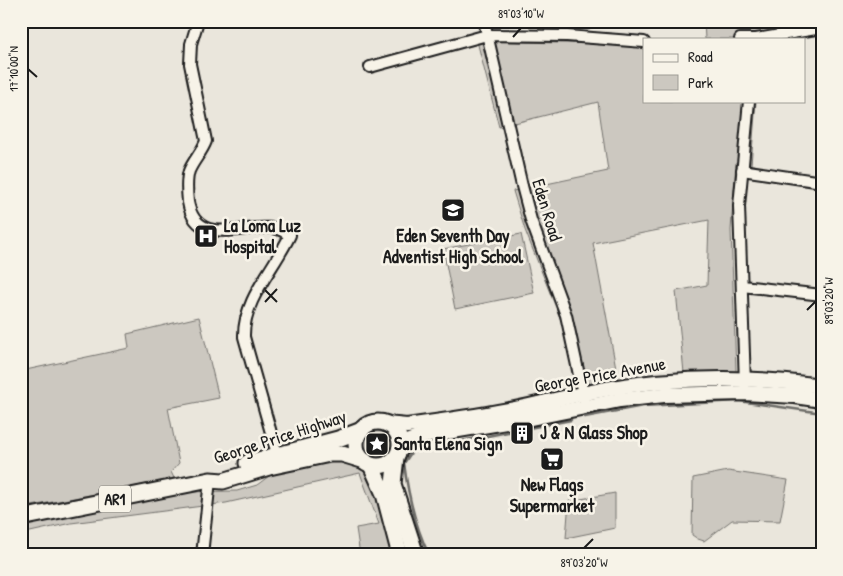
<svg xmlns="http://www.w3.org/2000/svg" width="843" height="576" viewBox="0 0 843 576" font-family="'Patrick Hand',sans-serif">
  <rect width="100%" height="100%" fill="#eae6dc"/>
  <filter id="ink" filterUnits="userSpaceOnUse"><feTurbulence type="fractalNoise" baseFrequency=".02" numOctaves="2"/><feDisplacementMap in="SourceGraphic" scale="10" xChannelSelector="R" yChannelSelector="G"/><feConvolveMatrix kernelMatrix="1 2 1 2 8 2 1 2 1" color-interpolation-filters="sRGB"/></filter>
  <g filter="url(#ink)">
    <!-- green -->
    <g fill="#ccc8c0" stroke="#74726e">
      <polygon points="704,21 777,21 777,39 705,39"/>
      <polygon points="477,41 644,45 644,101 756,101 751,165 736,162 731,230 736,372 684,373 676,291 707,285 709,220 593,243 618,379 579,386 569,322 562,323 525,230 513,191 608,171 598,102 499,127"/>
      <polygon points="521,234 534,293 455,309 443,249"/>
      <polygon points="199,317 219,398 168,408 179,463 171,472 174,478 158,482 21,508 21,371 129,348 127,334"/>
      <circle cx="377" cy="444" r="13"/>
      <path d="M340,460C350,463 361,466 368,475C378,487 388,537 392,555H360L356,528L379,524L360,473L226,503L71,523L21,534V524L179,492L237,491L257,485L269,476L302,465Z"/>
      <polygon points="728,471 788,480 780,521 732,520 704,541 698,539 692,535 693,478"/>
      <polygon points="615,493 615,528 566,538 569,501"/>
    </g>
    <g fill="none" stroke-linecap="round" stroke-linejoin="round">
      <!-- stream -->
      <g stroke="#6d6c68" stroke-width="2.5">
        <polyline points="585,417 643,406 739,401 822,413"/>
        <path d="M429,555C415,526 408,495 404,463L415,447L436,446L571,420"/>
      </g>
      <!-- minor casing -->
      <g stroke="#1c1c1c" stroke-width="14">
        <g id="minor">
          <path d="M198,21L191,44L190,64L206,141C202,152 193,161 189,171C186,180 187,192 188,202C196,247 241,225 272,228C279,228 284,232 290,235C275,268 243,299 244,337L277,454"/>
          <polyline points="484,21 522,186 531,220 566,315 584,398"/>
          <polyline points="740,39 756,39 822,28"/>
          <polyline points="370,67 487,35 567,36 644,42"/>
          <polyline points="742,170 822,182"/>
          <polyline points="742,286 822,295"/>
          <polyline points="745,384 739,206 749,101"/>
          <polyline points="202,555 210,480"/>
        </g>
      </g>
      <!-- major casing -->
      <g stroke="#1c1c1c" stroke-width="18">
        <g id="major">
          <path d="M386,424L407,426L421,424C457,419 493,414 529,406C571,396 613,386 656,382C711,377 767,378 822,386"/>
          <polyline points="399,451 409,441 423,436 531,418 620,400 664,395 744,393 795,396 822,400"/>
        </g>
      </g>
      <!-- highway casing -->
      <g stroke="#1c1c1c" stroke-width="19">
        <g id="highway">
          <circle cx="378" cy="444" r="22"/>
          <polyline points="396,457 393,484 416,555"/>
          <polyline points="247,463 338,439 362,430"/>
          <polyline points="371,465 384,494 400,555"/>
          <polyline points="21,518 210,480 223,481 269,467 330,454 342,454 365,461"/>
        </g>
      </g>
      <!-- minor -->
      <use href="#minor" stroke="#f7f3e8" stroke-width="10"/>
      <!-- major -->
      <use href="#major" stroke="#f7f3e8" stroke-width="14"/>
      <!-- highway -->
      <use href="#highway" stroke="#f7f3e8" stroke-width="15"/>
    </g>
  </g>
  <!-- ticks -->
  <path fill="none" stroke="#1c1c1c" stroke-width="2" d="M513,37L521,28M28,69L37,77M265,290L277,302M265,302L277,289M807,310L816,301M584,548L593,539"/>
  <!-- icons -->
  <defs>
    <g id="school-square" transform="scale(1.25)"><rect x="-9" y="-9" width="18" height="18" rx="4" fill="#1c1c1c" stroke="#f7f3e8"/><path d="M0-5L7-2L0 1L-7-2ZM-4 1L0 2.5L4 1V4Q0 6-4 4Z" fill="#fff"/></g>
    <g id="hospital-square" transform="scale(1.25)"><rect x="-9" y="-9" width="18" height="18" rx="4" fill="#1c1c1c" stroke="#f7f3e8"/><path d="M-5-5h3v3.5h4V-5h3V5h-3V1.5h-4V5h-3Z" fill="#fff"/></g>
    <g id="building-square" transform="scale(1.25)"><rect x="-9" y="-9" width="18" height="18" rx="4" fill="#1c1c1c" stroke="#f7f3e8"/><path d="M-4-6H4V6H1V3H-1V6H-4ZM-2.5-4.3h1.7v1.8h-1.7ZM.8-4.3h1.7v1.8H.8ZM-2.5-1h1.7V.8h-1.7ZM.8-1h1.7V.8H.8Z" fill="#fff"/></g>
    <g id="sight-square" transform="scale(1.25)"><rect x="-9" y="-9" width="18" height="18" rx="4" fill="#1c1c1c" stroke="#f7f3e8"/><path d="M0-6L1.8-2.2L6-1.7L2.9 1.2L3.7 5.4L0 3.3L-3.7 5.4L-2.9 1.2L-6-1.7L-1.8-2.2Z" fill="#fff"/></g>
    <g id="supermarket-square" transform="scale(1.25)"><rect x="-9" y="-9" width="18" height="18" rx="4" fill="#1c1c1c" stroke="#f7f3e8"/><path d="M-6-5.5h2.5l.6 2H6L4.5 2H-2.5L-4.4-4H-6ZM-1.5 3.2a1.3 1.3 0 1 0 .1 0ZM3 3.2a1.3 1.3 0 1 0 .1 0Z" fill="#fff"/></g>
  </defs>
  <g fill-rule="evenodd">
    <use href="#school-square" x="453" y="210"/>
    <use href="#hospital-square" x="206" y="236"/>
    <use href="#building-square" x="522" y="433"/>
    <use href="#sight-square" x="377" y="444"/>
    <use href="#supermarket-square" x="552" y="459"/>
  </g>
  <g text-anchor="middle" stroke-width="5" stroke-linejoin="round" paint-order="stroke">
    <!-- shield labels -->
    <rect fill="#f7f3e8" stroke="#5e5c59" stroke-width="1" x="99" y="485.5" width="32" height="27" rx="4"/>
    <g font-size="16" font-weight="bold" fill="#1c1c1c">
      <text x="115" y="505">AR1</text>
    </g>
    <!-- street labels -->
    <g font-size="18" fill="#1c1c1c" stroke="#f7f3e8">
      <text transform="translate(547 210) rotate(73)" y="6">Eden Road</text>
      <text transform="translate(600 375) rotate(-10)" y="6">George Price Avenue</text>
      <text transform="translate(280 437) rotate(-18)" y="6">George Price Highway</text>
    </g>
    <!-- poi labels -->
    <g font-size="18" font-weight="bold" fill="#1c1c1c" stroke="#f7f3e8" text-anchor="start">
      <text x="224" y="232">La Loma Luz<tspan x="224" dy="21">Hospital</tspan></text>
      <text x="453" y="242" text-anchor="middle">Eden Seventh Day<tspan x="453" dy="21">Adventist High School</tspan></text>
      <text x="540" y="439">J &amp; N Glass Shop</text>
      <text x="394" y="450">Santa Elena Sign</text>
      <text x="552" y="491" text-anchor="middle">New Flags<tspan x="552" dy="21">Supermarket</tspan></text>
    </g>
  </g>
  <!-- margin -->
  <rect width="843" height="576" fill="none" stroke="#f7f3e8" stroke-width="55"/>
  <!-- legend -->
  <rect x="643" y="38" width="162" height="65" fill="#f7f3e8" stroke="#9f9d96"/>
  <rect x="653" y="54" width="25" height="8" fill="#f7f3e8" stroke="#9f9d96"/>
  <text x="688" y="62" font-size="15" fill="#1c1c1c">Road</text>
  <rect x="653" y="75" width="25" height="15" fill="#ccc8c0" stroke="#9f9d96"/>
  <text x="688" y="88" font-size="15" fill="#1c1c1c">Park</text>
  <rect x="28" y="28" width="788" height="520" fill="none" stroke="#1c1c1c" stroke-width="2"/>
  <g font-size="12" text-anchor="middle" fill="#1c1c1c">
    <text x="521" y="18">89°03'10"W</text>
    <text transform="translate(14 69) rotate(-90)" y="4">17°10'00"N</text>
    <text transform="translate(829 301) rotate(-90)" y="4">89°03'20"W</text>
    <text x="584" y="567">89°03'20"W</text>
  </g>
</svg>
